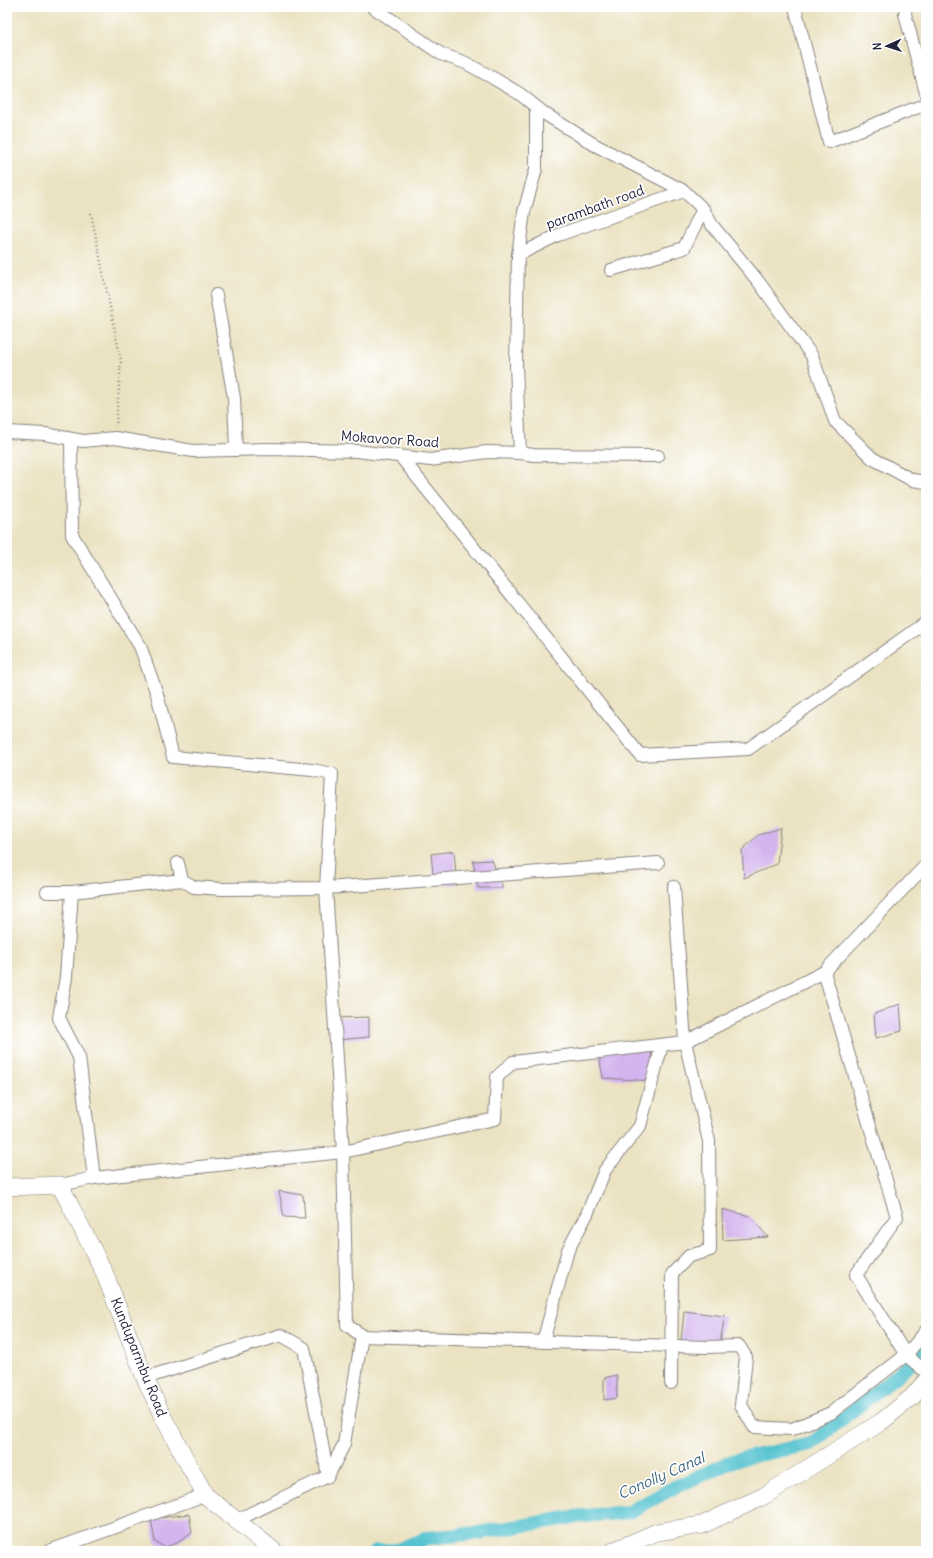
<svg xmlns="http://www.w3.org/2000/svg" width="933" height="1558" viewBox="0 0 933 1558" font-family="Delius,sans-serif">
  <rect width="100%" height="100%" fill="#fff"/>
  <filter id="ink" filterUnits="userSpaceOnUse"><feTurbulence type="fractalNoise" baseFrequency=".025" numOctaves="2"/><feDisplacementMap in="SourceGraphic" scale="8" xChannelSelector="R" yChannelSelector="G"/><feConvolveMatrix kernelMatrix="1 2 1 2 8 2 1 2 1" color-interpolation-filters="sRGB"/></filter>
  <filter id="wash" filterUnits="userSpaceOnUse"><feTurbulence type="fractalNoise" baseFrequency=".012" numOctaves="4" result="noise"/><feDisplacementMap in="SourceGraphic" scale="16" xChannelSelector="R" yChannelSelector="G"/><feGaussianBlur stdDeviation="0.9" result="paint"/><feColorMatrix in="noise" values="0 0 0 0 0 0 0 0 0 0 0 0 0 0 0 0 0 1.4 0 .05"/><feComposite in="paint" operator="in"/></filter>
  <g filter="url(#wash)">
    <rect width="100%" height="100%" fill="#ebe2c1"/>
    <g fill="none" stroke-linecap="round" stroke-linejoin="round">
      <!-- canal -->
      <polyline stroke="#57c3d0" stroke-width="14" points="376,1551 397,1550 427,1538 478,1533 573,1517 629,1512 675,1487 735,1460 811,1444 923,1354 926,1349"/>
    </g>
    <g id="blocks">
      <!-- building -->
      <g fill="#d3b4ee">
        <polygon points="781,828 777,864 744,878 742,850 758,835"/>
        <polygon points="454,851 457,885 434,883 431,854"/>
        <polygon points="492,860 503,888 478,888 473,861"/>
        <polygon points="900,1004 902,1031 876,1038 874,1014"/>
        <polygon points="369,1017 369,1037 338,1040 335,1018"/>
        <polygon points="651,1047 653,1081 603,1078 598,1050"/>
        <polygon points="279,1191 303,1195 305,1218 284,1217"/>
        <polygon points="722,1209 750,1216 768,1237 723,1240"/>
        <polygon points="684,1311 725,1316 720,1341 681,1342"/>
        <polygon points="617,1375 617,1398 604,1400 604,1378"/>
        <polygon points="189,1514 192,1533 177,1543 165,1547 155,1542 151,1519"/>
      </g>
    </g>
  </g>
  <g filter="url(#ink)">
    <use href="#blocks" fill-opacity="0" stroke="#86827e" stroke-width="1"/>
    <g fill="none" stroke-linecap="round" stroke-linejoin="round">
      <!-- minor casing -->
      <g stroke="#86827e" stroke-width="14">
        <g id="minor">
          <polyline points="373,7 441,54 466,63 493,78 520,94 545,114 595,145 684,191 703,209 712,225 758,281 812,356 835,421 872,458 912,480 926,482"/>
          <polyline points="795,7 829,142 926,104"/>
          <polyline points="906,7 905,14 926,93"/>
          <polyline points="518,255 558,235 684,191"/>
          <polyline points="611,270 684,248 703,209"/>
          <polyline points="216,295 234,398 236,450"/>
          <polyline points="7,432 45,434 83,441 115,438 193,451 267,449 357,451 430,460 487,452 520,453 516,366 518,255 524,212 536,169 536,107"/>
          <polyline points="71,439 72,535 140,646 157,694 173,757 312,770 332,774 326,888 343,1152 347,1325 362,1336 707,1347 739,1346 746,1357 741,1405 754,1427 792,1429 831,1413 906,1355 926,1331"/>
          <polyline points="520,453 534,455 658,456"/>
          <polyline points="400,456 640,755 748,749 926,622"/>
          <polyline points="178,863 182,880 194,887 222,889 326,888 658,863"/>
          <polyline points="926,865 824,972 897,1217 856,1275 906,1355 926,1372"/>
          <polyline points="47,892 72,892 182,880"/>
          <polyline points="72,892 66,977 59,1018 79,1057 94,1178"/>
          <polyline points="60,1185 94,1178 343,1152 495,1119 497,1077 513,1062 685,1042 824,972"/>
          <polyline points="543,1342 568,1250 587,1214 605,1170 640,1126 662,1045"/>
          <polyline points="145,1378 281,1335 304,1348 328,1476"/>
          <polyline points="671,1383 672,1274 689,1256 710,1250 709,1141 685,1042 674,887"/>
          <polyline points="237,1520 328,1476 344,1444 362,1336"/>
          <polyline points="49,1551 205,1495"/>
        </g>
      </g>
      <!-- secondary casing -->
      <g stroke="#86827e" stroke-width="18">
        <g id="secondary">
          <polyline points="7,1187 60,1185 104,1272 145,1378 163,1417 205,1495 274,1551"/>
          <polyline points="613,1551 657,1532 702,1525 764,1496 881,1422 912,1397 926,1381"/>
        </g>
      </g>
      <!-- path -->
      <polyline stroke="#86827e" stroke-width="2.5" stroke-dasharray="1 3" stroke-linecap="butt" points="91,213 121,361 116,426"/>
      <!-- minor -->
      <use href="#minor" stroke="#fff" stroke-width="12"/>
      <!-- secondary -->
      <use href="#secondary" stroke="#fff" stroke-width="17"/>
    </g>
  </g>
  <g text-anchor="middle" stroke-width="3.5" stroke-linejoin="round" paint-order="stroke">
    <!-- street labels -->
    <g font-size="14" fill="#22223b" stroke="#fff">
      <text transform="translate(595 207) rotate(-20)" y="5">parambath road</text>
      <text transform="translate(390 439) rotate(4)" y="5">Mokavoor Road</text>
      <text transform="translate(139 1357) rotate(68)" y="5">Kunduparmbu Road</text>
    </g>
    <!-- water labels -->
    <g font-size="15" font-style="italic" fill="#376277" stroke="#fff">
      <text transform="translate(661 1476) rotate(-24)" y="5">Conolly Canal</text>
    </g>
  </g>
  <!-- margin -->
  <rect width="933" height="1558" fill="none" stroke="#fff" stroke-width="24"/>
  <!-- north arrow -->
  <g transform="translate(887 46) rotate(267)" stroke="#ffffff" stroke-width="3" paint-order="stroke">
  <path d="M0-3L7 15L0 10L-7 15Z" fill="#22223b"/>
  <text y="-6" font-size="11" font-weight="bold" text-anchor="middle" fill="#22223b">N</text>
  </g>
</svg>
